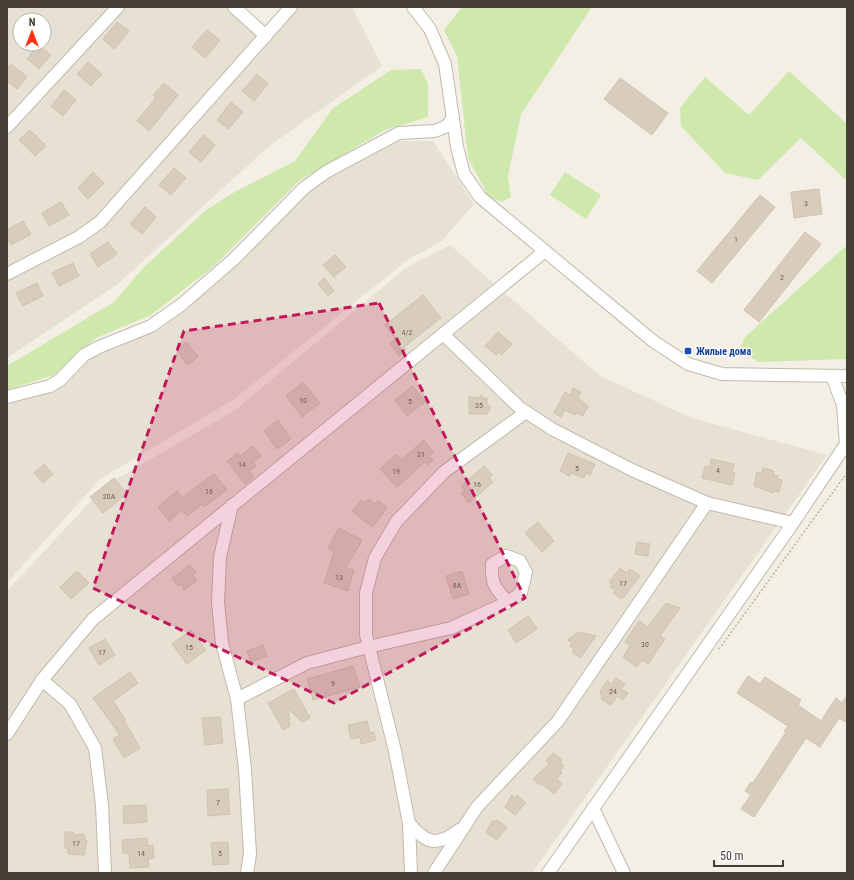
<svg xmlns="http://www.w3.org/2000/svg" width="854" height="880" viewBox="0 0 854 880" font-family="'Roboto Condensed',sans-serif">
  <rect width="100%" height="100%" fill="#f3efe5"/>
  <!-- residential -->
  <g fill="#e7e1d3" fill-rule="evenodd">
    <path d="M7,7H229L264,39L291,7H352L382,66L268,147L118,284L7,358ZM20,20H44V44H20Z"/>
    <polygon points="400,141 433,141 474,204 442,241 409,259 233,400 100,479 7,583 7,405 28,396 79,367 104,350 163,327 233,266 313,187"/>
    <polygon points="450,245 600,376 692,418 827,455 532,873 7,873 7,591 106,485 234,411 406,268"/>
  </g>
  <!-- green -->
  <g fill="#cfe9ad">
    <polygon points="462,7 592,7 521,114 508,176 511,197 502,202 489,197 468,158 457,56 444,30"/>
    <polygon points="421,69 428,84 428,117 385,130 300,180 214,266 151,315 96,338 54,375 7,390 7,366 114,302 143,268 205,211 231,194 295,161 332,109 391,70"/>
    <polygon points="789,71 847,124 847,181 801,138 758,180 725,173 681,126 680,108 705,77 749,115"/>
    <polygon points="565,172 601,195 586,219 550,195"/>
    <polygon points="847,245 847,359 759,362 739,351 745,337"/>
  </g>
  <!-- building -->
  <g fill="#d8cdbd" stroke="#d0c2ad">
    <polygon points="117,22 129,31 114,49 103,39"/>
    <polygon points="207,30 220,40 205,58 192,47"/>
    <polygon points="38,45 51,55 39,69 27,59"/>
    <polygon points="88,62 102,74 91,86 77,74"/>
    <polygon points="11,64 27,77 17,89 7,81 7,69"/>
    <polygon points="257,74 268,84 254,101 242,91"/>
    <polygon points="620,78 668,113 652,135 604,99"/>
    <polygon points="164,83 178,95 149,131 137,121 156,98 153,95"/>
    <polygon points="64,90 76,100 63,116 51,106"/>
    <polygon points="231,102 243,112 228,129 217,120"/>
    <polygon points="30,130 46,146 35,156 19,140"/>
    <polygon points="204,135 215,145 201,162 189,152"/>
    <polygon points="174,168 186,178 171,195 159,185"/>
    <polygon points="93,172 104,183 88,199 78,188"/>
    <polygon points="819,189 822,214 794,218 791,192"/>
    <polygon points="760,195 775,207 712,283 697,271"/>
    <polygon points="61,202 69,215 49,226 42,213"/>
    <polygon points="145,207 156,217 142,234 130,224"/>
    <polygon points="23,221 31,234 11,245 7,238 7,230"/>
    <polygon points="805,232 821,244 759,322 744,310"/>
    <polygon points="108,242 117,254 98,267 90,254"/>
    <polygon points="335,255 346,267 334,277 323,265"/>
    <polygon points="73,263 79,276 59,286 52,273"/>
    <polygon points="324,278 334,291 328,296 318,284"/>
    <polygon points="37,283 43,296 23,306 16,293"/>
    <polygon points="423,295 441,318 404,347 406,350 399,356 390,343 396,339 385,325"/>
    <polygon points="498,332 512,344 502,355 499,352 496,355 485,346"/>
    <polygon points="187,342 198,357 187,365 176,349"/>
    <polygon points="303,382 320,403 302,417 286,396"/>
    <polygon points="413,386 425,402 407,416 395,400"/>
    <polygon points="573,388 581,392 578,398 588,406 583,416 576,413 575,415 565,410 561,417 554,413 565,392 570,395"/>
    <polygon points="481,395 483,398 487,398 487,403 491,407 487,414 469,414 469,397 478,398"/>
    <polygon points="278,420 291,439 277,449 264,431"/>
    <polygon points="424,440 433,452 429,456 433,460 428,465 425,462 420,466 397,487 380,469 396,454 401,460"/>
    <polygon points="253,446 261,456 253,462 256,466 249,471 254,477 245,484 227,461 238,453 240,456"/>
    <polygon points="568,453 595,464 590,475 586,473 584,478 571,473 570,476 560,471"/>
    <polygon points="711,459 734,464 732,472 735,473 732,485 702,478 705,466 710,467"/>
    <polygon points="44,464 53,474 43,483 34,473"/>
    <polygon points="484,466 492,475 489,478 493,482 469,503 461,493 465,490 461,486"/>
    <polygon points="763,468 774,471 773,475 778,476 777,479 782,480 779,492 774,491 773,493 754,486 757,472 762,473"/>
    <polygon points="214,474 227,490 204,507 202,504 187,516 182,510 169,521 158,507 177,491 182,498"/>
    <polygon points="114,478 127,494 103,513 90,497"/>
    <polygon points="369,499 375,504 378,500 387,508 372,527 352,511 361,500 365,503"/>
    <polygon points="538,522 554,541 542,552 525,533"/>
    <polygon points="339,528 362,540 346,568 354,570 348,591 324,583 334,552 328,548"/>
    <polygon points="637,542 650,544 648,556 635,554"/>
    <polygon points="190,565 196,573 193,575 197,581 184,590 181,584 178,586 172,578"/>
    <polygon points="620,568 627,573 630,569 640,576 622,599 613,593 615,590 610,587 612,584 609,582"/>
    <polygon points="77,571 89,583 71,599 60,587"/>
    <polygon points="462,571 469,594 453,599 446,576"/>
    <polygon points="666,603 680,608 660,636 665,639 648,664 642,660 637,667 623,657 630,646 625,642 639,621 648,627"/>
    <polygon points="528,616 537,629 516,643 508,630"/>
    <polygon points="191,630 206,650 187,664 172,644"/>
    <polygon points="578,632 596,636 580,658 572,652 574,649 570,646 572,643 567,640"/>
    <polygon points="105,639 115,655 99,665 89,648"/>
    <polygon points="263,645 267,656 251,662 247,651"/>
    <polygon points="353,666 360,687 313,700 307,679"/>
    <polygon points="130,672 138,683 113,701 125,719 124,720 140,748 124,758 113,739 120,735 93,698"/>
    <polygon points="748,676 760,684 765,677 801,700 798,705 821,721 836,698 842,703 847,695 847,723 839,718 820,747 806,738 754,817 741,809 751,795 745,791 751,782 753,783 786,732 784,731 788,726 737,693"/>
    <polygon points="616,678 625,684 621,689 628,693 623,700 617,696 611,705 601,699 602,697 600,692 607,681 611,684"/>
    <polygon points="294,689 310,718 302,722 288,708 290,726 283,730 268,703"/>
    <polygon points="220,717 223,743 205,745 202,718"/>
    <polygon points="367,721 370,733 374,732 376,740 361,744 360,737 351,739 348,725"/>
    <polygon points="553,753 562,760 560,762 564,766 560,771 562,772 557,779 562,784 554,794 541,783 540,785 533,779 549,764 546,761"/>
    <polygon points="228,789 230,814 208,816 207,790"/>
    <polygon points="512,795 515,798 517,795 526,803 515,815 505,807"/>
    <polygon points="146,805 147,822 124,824 123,806"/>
    <polygon points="493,820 495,822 497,820 507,827 497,840 486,832"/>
    <polygon points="65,832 74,832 74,835 84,834 85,839 87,841 84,855 68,854 68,848 65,848"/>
    <polygon points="147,838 148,846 153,845 154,858 148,859 149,867 130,868 129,853 123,853 122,840"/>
    <polygon points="228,842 229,864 213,865 211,843"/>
  </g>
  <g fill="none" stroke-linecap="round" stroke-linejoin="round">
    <!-- minor casing -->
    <g stroke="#c2b9ab" stroke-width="14">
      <g id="minor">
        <polyline points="234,7 266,36"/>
        <polyline points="413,7 430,29 445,64 457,147 464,174 480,197 653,341 688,364 722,374 847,376"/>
        <polyline points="7,127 118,7"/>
        <polyline points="7,274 79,237 100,222 291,7"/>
        <polyline points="443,334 520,408 552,429 632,470 707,503"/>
        <polyline points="7,397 50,386 60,380 84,355 99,347 151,326 181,305 234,259 304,188 326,172 399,133 435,131 447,126 453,117"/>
        <polyline points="232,505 220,557 218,602 222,643 237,699 245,769 250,854 247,873"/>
        <polyline points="42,680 70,704 95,748 102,805 105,873"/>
        <path d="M237,699L307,663L368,647L451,628L508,602L521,593L526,572L520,561L506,556L492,564C491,583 495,589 508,602"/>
        <polyline points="7,734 42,680 93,619 545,251"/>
        <polyline points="593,808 624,873"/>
        <path d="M409,823C426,844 437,847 459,830"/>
        <polyline points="411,873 409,823 395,751 366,635 366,593 375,558 396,522 444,472 526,412"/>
        <polyline points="434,873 477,807 558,721 707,503 793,523"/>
        <polyline points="548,873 793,523 846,444 843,405 832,376"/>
      </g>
    </g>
    <!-- path -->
    <polyline stroke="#c1b298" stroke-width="1.5" stroke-dasharray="2 2" stroke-linecap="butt" points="719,649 847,473"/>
    <!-- minor -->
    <use href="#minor" stroke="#fff" stroke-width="12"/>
  </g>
  <!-- marked area -->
  <path fill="#c2185b" fill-opacity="0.2" stroke="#c2185b" stroke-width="3" stroke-dasharray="8 5" stroke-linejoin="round" d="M379,303L525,598L334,703L93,588L184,331Z"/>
  <!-- markers -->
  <rect fill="#1a4fb4" stroke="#fff" stroke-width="1.5" x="684" y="347" width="8" height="8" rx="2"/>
  <g text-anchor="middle" stroke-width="3" stroke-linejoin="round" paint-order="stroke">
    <!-- number labels -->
    <g font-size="8" fill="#6a6257">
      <text x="806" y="206">3</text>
      <text x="736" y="242">1</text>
      <text x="782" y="280">2</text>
      <text x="407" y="335">4/2</text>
      <text x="303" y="403">10</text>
      <text x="410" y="404">5</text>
      <text x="479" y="408">25</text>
      <text x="421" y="457">21</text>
      <text x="242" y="467">14</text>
      <text x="577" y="471">5</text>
      <text x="718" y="473">4</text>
      <text x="396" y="474">19</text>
      <text x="477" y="487">16</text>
      <text x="209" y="494">16</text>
      <text x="109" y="499">20А</text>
      <text x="339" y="580">13</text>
      <text x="623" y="586">17</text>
      <text x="457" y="588">8А</text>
      <text x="645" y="647">30</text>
      <text x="189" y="650">15</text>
      <text x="102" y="655">17</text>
      <text x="333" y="686">9</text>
      <text x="613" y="694">24</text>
      <text x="218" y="805">7</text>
      <text x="76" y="846">17</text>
      <text x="141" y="856">14</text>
      <text x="220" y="856">5</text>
    </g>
    <!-- transit labels -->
    <g font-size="10" font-weight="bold" fill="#164399" stroke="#fff" text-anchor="start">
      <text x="696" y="355">Жилые дома</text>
    </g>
  </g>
  <!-- border -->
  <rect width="854" height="880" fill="none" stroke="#463f35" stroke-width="16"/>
  <!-- north arrow -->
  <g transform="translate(32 32)"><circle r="19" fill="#ffffff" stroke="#b5b2ae"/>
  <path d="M0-3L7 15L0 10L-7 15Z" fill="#ff3111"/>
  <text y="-6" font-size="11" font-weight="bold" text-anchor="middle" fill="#463f35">N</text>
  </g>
  <!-- scale -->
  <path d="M714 860v6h69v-6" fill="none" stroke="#463f35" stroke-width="2"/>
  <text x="720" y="860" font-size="12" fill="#463f35" stroke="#ffffff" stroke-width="3" paint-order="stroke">50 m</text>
</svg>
